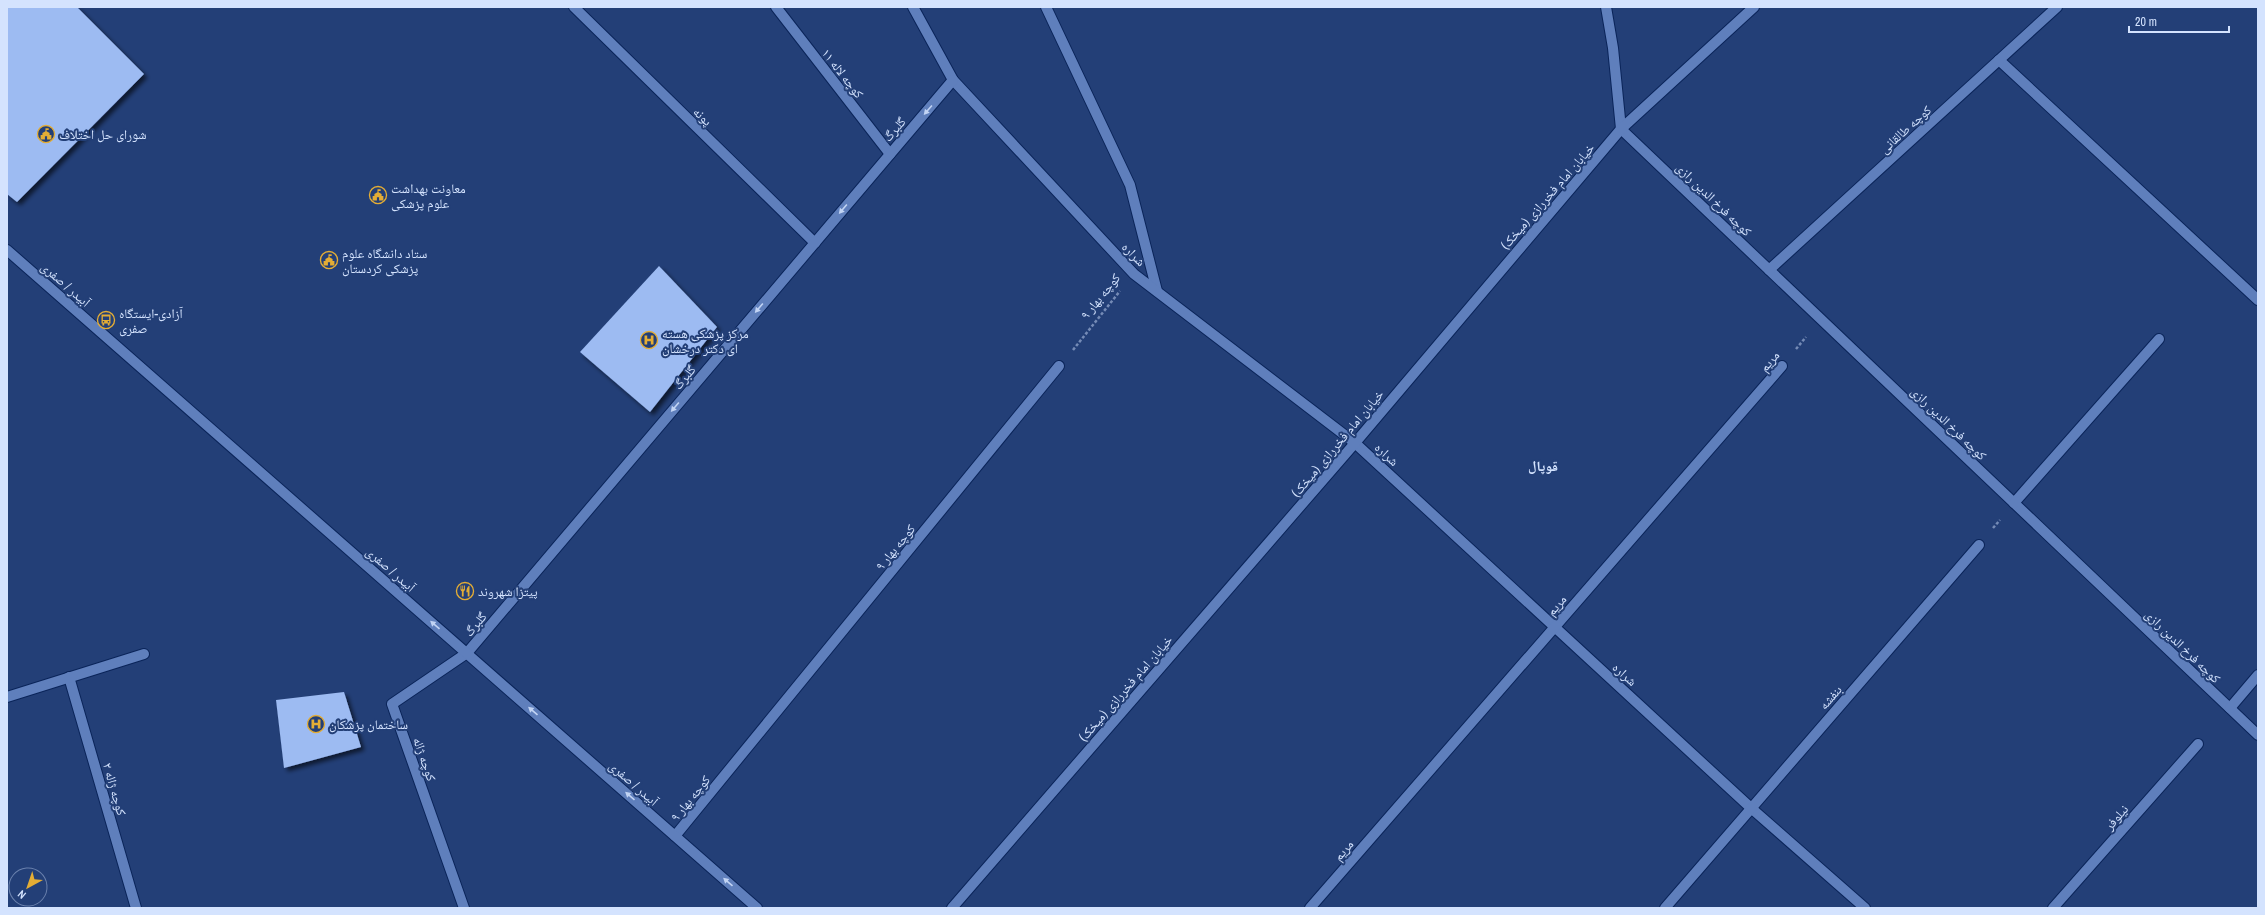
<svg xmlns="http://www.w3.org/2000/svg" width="2265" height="915" viewBox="0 0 2265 915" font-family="'Archivo Narrow','Noto Naskh Arabic',sans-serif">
  <defs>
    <filter id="shadow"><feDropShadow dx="3.5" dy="3.5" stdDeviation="2" flood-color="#0009"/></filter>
  </defs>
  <rect width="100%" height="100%" fill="#233f77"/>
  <!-- building -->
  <g fill="#9dbbf2" filter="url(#shadow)">
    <polygon points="7,7 77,7 144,74 17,202 7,194"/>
    <polygon points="659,266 717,327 650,412 580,352"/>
    <polygon points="344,692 361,747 284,768 276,700"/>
  </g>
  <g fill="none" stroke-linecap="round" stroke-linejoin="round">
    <!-- service casing -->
    <g stroke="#0a2459" stroke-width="12">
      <g id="service">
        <polyline points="574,7 815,243"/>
        <polyline points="776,7 890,154"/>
        <polyline points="1046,7 1130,185 1157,291"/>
        <polyline points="1606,7 1613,48 1621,129"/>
        <polyline points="69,677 136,908"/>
        <polyline points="7,697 144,654"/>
      </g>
    </g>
    <!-- minor casing -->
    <g stroke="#0a2459" stroke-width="12">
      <g id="minor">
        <polyline points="913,7 953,80 1134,274 1355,443 1751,808 1865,908"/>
        <polyline points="1999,60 2258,300"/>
        <polyline points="1621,129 2258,735"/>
        <polyline points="1769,270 2057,7"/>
        <polyline points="2014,503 2159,339"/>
        <polyline points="467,653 953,80"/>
        <polyline points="2230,708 2258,675"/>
        <polyline points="675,836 1059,366"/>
        <polyline points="952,908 1355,443 1621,129 1754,7"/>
        <polyline points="1310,908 1782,366"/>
        <polyline points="1665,908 1979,545"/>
        <polyline points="2053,908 2198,744"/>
      </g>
    </g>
    <!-- tertiary casing -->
    <g stroke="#0a2459" stroke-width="12">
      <polyline id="tertiary" points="464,908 392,704 467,653"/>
    </g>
    <!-- secondary casing -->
    <g stroke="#0a2459" stroke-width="12">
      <polyline id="secondary" points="7,250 757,908"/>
    </g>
    <!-- path -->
    <g stroke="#758bb6" stroke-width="2.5" stroke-dasharray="3 2" stroke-linecap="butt">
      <polyline points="1796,349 1806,337"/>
      <polyline points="1073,350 1120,291"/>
      <polyline points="1993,528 2000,520"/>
    </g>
    <!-- service -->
    <use href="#service" stroke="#5f7fbc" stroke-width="10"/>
    <!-- minor -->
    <use href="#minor" stroke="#5f7fbc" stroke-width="10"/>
    <!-- tertiary -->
    <use href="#tertiary" stroke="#5f7fbc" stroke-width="10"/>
    <!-- secondary -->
    <use href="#secondary" stroke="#5f7fbc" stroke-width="10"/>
  </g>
  <!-- one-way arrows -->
  <defs><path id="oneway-solid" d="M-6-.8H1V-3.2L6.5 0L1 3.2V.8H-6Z"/></defs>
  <g fill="#c2d4f4">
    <use href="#oneway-solid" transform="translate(928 110) rotate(131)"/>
    <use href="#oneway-solid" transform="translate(843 209) rotate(130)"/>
    <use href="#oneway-solid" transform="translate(759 308) rotate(130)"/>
    <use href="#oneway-solid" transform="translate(675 407) rotate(130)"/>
    <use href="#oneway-solid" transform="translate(435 625) rotate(-139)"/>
    <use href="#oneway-solid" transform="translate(533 711) rotate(-139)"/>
    <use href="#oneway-solid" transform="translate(630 796) rotate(-139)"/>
    <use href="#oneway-solid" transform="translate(728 882) rotate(-139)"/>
  </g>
  <!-- icons -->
  <defs>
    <g id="civic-ring" transform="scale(0.9)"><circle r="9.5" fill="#233f77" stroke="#e4ad35" stroke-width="1.5"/><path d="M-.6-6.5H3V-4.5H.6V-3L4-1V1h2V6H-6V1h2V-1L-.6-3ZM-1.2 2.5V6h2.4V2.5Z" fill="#e4ad35"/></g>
    <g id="bus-ring" transform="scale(0.9)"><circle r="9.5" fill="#233f77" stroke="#e4ad35" stroke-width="1.5"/><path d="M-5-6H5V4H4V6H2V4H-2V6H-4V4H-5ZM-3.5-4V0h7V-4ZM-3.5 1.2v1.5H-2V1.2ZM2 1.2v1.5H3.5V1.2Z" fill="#e4ad35"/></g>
    <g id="hospital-ring" transform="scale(0.9)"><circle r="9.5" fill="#233f77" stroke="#e4ad35" stroke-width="1.5"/><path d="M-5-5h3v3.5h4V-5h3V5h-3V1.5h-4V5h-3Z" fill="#e4ad35"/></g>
    <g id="restaurant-ring" transform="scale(0.9)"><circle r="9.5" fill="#233f77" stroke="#e4ad35" stroke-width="1.5"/><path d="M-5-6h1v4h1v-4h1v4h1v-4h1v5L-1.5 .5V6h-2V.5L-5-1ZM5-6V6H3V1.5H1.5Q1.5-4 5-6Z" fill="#e4ad35"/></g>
  </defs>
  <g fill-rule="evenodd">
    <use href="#civic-ring" x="46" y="134"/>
    <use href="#civic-ring" x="378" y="195"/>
    <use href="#civic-ring" x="329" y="260"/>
    <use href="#bus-ring" x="106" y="320"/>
    <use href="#hospital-ring" x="649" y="340"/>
    <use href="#restaurant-ring" x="465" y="591"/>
    <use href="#hospital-ring" x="316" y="724"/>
  </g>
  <g text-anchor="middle" stroke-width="4" stroke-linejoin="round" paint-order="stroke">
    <!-- street labels -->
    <g font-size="13" fill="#d4e3fe" stroke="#233f77">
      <text transform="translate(843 73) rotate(52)" y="5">کوچه لاله ۱۱</text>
      <text transform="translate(703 116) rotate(44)" y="5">پونه</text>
      <text transform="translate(894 129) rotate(-49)" y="5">گلبرگ</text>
      <text transform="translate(1905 129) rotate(-42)" y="5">کوچه طالقانی</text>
      <text transform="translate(1547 196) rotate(-49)" y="5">خیابان امام فخررازی (میخک)</text>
      <text transform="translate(1714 199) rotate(44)" y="5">کوچه فرخ الدین رازی</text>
      <text transform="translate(1134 254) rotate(46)" y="5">شراره</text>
      <text transform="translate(66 284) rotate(41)" y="5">آبیدر / صفری</text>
      <text transform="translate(1100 296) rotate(-51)" y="5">کوچه بهار ۹</text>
      <text transform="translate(1769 361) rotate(-49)" y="5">مریم</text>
      <text transform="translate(684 377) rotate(-50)" y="5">گلبرگ</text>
      <text transform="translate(1949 423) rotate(44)" y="5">کوچه فرخ الدین رازی</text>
      <text transform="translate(1337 443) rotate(-50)" y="5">خیابان امام فخررازی (میخک)</text>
      <text transform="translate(1387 454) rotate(43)" y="5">شراره</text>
      <text transform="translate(895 547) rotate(-51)" y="5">کوچه بهار ۹</text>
      <text transform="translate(391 569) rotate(41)" y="5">آبیدر / صفری</text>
      <text transform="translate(1556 605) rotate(-49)" y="5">مریم</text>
      <text transform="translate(475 624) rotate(-50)" y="5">گلبرگ</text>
      <text transform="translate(2183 646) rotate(44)" y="5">کوچه فرخ الدین رازی</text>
      <text transform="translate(1625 674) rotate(42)" y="5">شراره</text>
      <text transform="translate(1125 688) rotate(-49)" y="5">خیابان امام فخررازی (میخک)</text>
      <text transform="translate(1830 697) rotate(-49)" y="5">بنفشه</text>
      <text transform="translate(425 759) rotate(71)" y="5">کوچه ژاله</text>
      <text transform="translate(634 783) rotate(41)" y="5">آبیدر / صفری</text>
      <text transform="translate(115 789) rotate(74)" y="5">کوچه ژاله ۲</text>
      <text transform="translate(690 798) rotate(-51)" y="5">کوچه بهار ۹</text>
      <text transform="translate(2116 817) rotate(-49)" y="5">نیلوفر</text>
      <text transform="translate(1343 850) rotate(-49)" y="5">مریم</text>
    </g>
    <!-- poi labels -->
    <g font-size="13" fill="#d4e3fe" stroke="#233f77" text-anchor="start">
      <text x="59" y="139">شورای حل اختلاف</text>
      <text x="391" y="193">معاونت بهداشت<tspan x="391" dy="15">علوم پزشکی</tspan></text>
      <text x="342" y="258">ستاد دانشگاه علوم<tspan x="342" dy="15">پزشکی کردستان</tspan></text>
      <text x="119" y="318">آزادی-ایستگاه<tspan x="119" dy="15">صفری</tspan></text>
      <text x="662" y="338">مرکز پزشکی هسته<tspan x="662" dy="15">ای دکتر درخشان</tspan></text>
      <text x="478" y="596">پیتزا شهروند</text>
      <text x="329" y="729">ساختمان پزشکان</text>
    </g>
    <!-- neighbourhood labels -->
    <g font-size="14" font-weight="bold" fill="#d4e3fe" stroke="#233f77">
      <text x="1543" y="471">قوپال</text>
    </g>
  </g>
  <!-- border -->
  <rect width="2265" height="915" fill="none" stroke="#d4e3fe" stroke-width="16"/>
  <!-- north arrow -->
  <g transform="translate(28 887) rotate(220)"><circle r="19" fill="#233f77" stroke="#6a81ad"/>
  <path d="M0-3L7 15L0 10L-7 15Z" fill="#e4ad35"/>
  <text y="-6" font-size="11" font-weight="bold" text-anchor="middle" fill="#d4e3fe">N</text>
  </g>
  <!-- scale -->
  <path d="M2129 26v6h100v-6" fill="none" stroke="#d4e3fe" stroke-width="2"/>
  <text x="2135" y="26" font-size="12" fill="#d4e3fe" stroke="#233f77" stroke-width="3" paint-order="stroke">20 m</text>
</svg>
